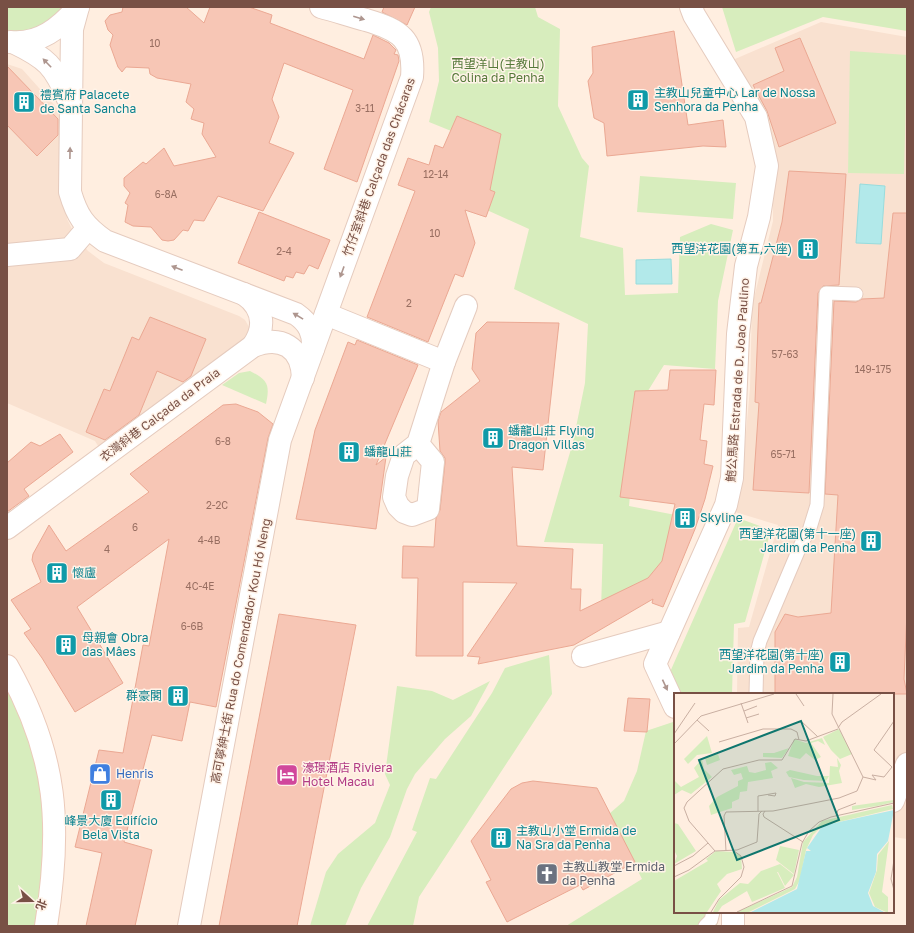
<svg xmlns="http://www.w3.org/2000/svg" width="914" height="933" viewBox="0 0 914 933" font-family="'Golos Text','Noto Sans SC',sans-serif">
  <rect width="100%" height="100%" fill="#ffeee0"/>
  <!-- residential -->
  <g fill="#f9e1d0">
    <polygon points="821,22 907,37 907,839 893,837 893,694 737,694 738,628 749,627 778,525 735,512 743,466 750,388 752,306 773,221 773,171 768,133 735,59"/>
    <polygon points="7,64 22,69 64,116 67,219 75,235 88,251 104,263 239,316 245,320 249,327 249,335 105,457 95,441 7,403"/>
  </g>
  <!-- green -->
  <g fill="#d7edbd">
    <polygon points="7,7 69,7 60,19 7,39"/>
    <polygon points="431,7 535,7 538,17 560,29 558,106 582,158 589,166 580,237 623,248 625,295 678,293 680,237 711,224 733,230 718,301 715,369 664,365 638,407 629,506 686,517 675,567 601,610 603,544 544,542 573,442 585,383 588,324 514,289 529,229 478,206 476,141 429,122 439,81 438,48 429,12"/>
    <polygon points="722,7 907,7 907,31 823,17 736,52"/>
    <polygon points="850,51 907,55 904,174 848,173"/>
    <polygon points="640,176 736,183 733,219 637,212"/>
    <path d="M250,371C268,380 270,385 266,404L222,385L239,373Z"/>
    <polygon points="738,518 771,530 745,622 734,624 732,694 675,694 670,672"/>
    <polygon points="549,655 552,694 419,897 413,926 367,926 417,832 412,830 430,778 436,779 492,693 505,668"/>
    <polygon points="490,681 471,716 445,739 415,774 407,789 390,837 361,888 345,926 310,926 326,872 338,854 375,823 390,785 385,774 397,686 432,691 453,700"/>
    <polygon points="7,683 41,744 49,798 46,926 7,926"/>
    <polygon points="673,722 675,724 675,912 719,912 717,926 566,926 642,879 609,814 624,801 637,771 646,731"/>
  </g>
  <!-- water -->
  <g fill="#b2e9ea" stroke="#98dcdd">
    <polygon points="860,184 885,186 881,244 856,243"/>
    <polygon points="671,259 672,284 636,284 636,260"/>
  </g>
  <!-- building -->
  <g fill="#f7c6b5" stroke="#eba893">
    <polygon points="123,7 186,7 204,23 210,7 249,7 272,15 270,23 364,59 373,35 389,43 396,50 394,54 398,55 399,61 357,182 324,169 353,90 284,63 272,99 279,117 269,143 294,153 263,211 218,196 204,221 194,220 188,231 183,230 174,240 168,241 162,240 151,227 133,226 125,222 128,205 125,203 130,193 124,186 124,178 143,162 146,164 164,148 174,166 216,157 202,134 204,123 191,119 194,109 186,102 191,84 157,78 150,74 149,68 126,67 122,72 118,67 110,45 113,35 108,30 105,21 110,15 122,12"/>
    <polygon points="384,7 415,7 407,25 382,12"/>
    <polygon points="674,31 688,125 723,120 726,147 703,146 607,156 604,123 594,118 588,81 593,73 592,47"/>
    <polygon points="800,38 836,123 779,147 767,111 753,85 784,71 775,48"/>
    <polygon points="7,66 58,119 58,135 37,156 7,125"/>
    <polygon points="457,116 501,134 490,190 495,192 486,217 465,210 475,243 463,277 455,274 428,342 367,317 415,191 398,185 408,158 429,165 435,145 443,148"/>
    <polygon points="789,171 846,174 839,285 823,286 818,293 809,493 753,490 759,403 755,402 759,303 761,303 782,222"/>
    <polygon points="259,212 330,240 318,269 309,265 304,274 296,272 293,278 286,276 284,281 238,263"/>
    <polygon points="893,213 907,213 907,612 904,679 907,694 775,694 775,632 785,614 798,617 831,613 838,495 825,494 834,301 856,302 862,299 884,298"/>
    <polygon points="150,317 206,339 191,376 183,382 157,371 139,415 105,440 86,432 104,389 110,391 132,337 139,340"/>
    <polygon points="487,322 559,323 543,470 512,467 517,546 573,549 571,589 581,589 580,611 648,578 662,561 675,504 620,497 635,391 668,390 670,370 716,370 714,405 704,404 700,440 707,441 704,464 713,466 705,499 695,529 663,607 652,603 653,599 574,645 478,664 480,657 467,656 517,583 463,582 463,656 416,656 418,578 402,578 403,546 434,547 436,518 440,510 445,463 445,458 440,451 438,421 441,412 480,381 472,369 476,333"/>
    <polygon points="357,340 418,365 376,465 386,457 376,529 296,519 315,430 348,342 355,345"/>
    <polygon points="236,404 258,412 273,424 268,438 216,707 190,702 182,741 152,735 124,842 152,850 135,926 86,926 102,853 75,847 99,750 123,753 143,645 149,646 169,539 77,607 123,683 75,712 42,658 24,633 31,629 11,600 41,582 32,560 33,554 49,525 66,551 149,492 130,474 223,405"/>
    <polygon points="60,434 73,452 24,489 29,496 7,512 7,463 31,442 40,446"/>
    <polygon points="279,614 356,625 297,926 219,926"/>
    <polygon points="628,698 650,699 647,732 624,731"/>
    <polygon points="533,781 597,788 635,862 583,890 580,885 507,922 486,882 491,880 471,841 511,789 522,783"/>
  </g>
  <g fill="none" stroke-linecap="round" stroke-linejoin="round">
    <!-- lane casing -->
    <g stroke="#e5cbbe" stroke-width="15">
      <g id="lane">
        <polyline points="756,694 757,653 760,641 802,542 809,531 817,505 826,293 856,294"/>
        <polyline points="705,926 711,920 713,912"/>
      </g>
    </g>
    <!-- street casing -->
    <g stroke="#e5cbbe" stroke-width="24">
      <g id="street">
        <path d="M78,7L72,29L70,192C77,216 84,226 105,241L296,314C309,323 314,333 313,349"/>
        <path d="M10,42C39,45 60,28 78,7"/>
        <path d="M15,43C46,58 55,66 68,99"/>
        <polyline points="7,255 70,249 88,228"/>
        <path d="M244,294C264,308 266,327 253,346"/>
        <polyline points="326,314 444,362 418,444 433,462 428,509 412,515 404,512 398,506 394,497 397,476 404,455 418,444"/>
        <polyline points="444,362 466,306"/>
        <path d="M7,528L253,346C281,335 302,347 303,378"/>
        <polyline points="583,656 669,632"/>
        <polyline points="675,707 655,664 726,505 732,478 738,334 746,266 759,217 767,166 756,117 694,15 691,7"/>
        <polyline points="893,801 907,764"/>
        <path d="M189,926L280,440L412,77C415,39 400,30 366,20C351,16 336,11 321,7"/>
        <polyline points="733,926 733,912"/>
      </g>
    </g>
    <!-- secondary casing -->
    <g stroke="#ebcaba" stroke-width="24">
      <path id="secondary" d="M7,666C58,756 62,826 46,926"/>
    </g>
    <!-- lane -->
    <use href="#lane" stroke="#fff" stroke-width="13"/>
    <!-- street -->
    <use href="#street" stroke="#fff" stroke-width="22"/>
    <!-- secondary -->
    <use href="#secondary" stroke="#fff" stroke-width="22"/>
  </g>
  <!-- one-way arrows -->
  <defs><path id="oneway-solid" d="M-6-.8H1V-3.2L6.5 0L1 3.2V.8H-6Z"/></defs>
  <g fill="#ae968f">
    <use href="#oneway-solid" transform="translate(359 18) rotate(16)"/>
    <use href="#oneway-solid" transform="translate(47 63) rotate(-134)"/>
    <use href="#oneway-solid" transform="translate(70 153) rotate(-89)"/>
    <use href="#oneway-solid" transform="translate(177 268) rotate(-159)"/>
    <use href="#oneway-solid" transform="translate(342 272) rotate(110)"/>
    <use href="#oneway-solid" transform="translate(298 316) rotate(-149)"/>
    <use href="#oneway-solid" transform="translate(665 685) rotate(65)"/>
  </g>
  <!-- icons -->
  <defs>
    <g id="building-square" transform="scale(1.15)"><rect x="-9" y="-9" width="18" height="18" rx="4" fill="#0f9aa8" stroke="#fff3e8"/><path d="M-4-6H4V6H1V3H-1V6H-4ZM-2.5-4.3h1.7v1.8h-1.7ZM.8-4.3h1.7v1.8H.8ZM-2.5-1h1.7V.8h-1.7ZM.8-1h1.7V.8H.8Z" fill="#fff"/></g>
    <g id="shop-square" transform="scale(1.15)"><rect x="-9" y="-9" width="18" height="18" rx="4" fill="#3f7fe0" stroke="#fff3e8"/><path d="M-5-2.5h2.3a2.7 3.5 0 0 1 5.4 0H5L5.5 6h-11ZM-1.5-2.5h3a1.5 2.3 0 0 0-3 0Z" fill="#fff"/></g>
    <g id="hotel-square" transform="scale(1.15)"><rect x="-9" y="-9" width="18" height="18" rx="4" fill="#d1479c" stroke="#fff3e8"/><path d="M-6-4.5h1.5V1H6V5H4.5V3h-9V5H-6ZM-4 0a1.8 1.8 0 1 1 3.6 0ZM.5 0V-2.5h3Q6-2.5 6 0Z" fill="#fff"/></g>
    <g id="church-square" transform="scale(1.15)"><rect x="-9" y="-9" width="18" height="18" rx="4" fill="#6b7280" stroke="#fff3e8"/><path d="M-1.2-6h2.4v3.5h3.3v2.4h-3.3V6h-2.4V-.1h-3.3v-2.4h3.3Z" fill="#fff"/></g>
  </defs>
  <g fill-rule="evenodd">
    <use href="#building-square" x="638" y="100"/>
    <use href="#building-square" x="24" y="102"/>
    <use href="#building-square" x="808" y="249"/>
    <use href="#building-square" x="493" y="438"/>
    <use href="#building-square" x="349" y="452"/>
    <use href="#building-square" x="685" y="518"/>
    <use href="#building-square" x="871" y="541"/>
    <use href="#building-square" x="57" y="573"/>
    <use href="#building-square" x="66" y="645"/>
    <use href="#building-square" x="840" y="662"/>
    <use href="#building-square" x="178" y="696"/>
    <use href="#shop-square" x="100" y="774"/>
    <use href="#hotel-square" x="287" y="775"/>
    <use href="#building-square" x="111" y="800"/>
    <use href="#building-square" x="501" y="838"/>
    <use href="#church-square" x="547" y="874"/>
  </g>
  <g text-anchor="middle" stroke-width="3" stroke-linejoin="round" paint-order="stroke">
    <!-- number labels -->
    <g font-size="10" fill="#986e61">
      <text x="155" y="47">10</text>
      <text x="365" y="112">3-11</text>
      <text x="436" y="178">12-14</text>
      <text x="166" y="198">6-8A</text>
      <text x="435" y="237">10</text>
      <text x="284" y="255">2-4</text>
      <text x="409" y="307">2</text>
      <text x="785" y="358">57-63</text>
      <text x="873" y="373">149-175</text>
      <text x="223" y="445">6-8</text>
      <text x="783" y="458">65-71</text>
      <text x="217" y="509">2-2C</text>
      <text x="135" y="531">6</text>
      <text x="209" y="544">4-4B</text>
      <text x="107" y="553">4</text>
      <text x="200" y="590">4C-4E</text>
      <text x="192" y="630">6-6B</text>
    </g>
    <!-- park labels -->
    <g font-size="12" fill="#557939" stroke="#fff3e8">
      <text x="498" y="68">西望洋山(主教山)<tspan x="498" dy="14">Colina da Penha</tspan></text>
    </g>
    <!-- culture labels -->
    <g font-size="12" fill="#0d838f" stroke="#fff3e8" text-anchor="start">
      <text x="654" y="97">主教山兒童中心 Lar de Nossa<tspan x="654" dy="14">Senhora da Penha</tspan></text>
      <text x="40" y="99">禮賓府 Palacete<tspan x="40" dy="14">de Santa Sancha</tspan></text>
      <text x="792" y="253" text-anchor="end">西望洋花園(第五,六座)</text>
      <text x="508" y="435">蟠龍山莊 Flying<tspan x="508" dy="14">Dragon Villas</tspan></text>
      <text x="364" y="456">蟠龍山莊</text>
      <text x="700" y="522">Skyline</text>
      <text x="856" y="538" text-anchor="end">西望洋花園(第十一座)<tspan x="856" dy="14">Jardim da Penha</tspan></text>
      <text x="72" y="577">懷廬</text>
      <text x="82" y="642">母親會 Obra<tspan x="82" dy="14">das Mâes</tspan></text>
      <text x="824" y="659" text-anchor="end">西望洋花園(第十座)<tspan x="824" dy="14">Jardim da Penha</tspan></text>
      <text x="162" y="700" text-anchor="end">群豪閣</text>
      <text x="111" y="825" text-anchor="middle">峰景大廈 Edifício<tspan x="111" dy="14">Bela Vista</tspan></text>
      <text x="516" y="835">主教山小堂 Ermida de<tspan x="516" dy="14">Nª Srª da Penha</tspan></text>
    </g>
    <!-- street labels -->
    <g font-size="12" fill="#785045" stroke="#fff3e8">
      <text transform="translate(379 167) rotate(-70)" y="4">竹仔室斜巷 Calçada das Chácaras</text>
      <text transform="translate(738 380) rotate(-86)" y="4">鮑公馬路 Estrada de D. Joao Paulino</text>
      <text transform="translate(160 415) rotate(-37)" y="4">衣灣斜巷 Calçada da Praia</text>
      <text transform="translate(241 651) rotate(-79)" y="4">高可寧紳士街 Rua do Comendador Kou Hó Neng</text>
    </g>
    <!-- hotel labels -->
    <g font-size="12" fill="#b23c85" stroke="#fff3e8" text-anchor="start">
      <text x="302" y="772">濠璟酒店 Riviera<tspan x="302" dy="14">Hotel Macau</tspan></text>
    </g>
    <!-- shop labels -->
    <g font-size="12" fill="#366cbe" stroke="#fff3e8" text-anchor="start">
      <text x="116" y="778">Henris</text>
    </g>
    <!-- worship labels -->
    <g font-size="12" fill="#5b616d" stroke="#fff3e8" text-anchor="start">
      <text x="562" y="871">主教山教堂 Ermida<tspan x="562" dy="14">da Penha</tspan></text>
    </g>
  </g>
  <!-- overview -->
  <g transform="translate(674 693)">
    <rect width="220" height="220" fill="#ffeee0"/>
    <path d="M165,36L178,61L166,66L157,57L149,44ZM33,43L38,60L23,62L14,71L10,66ZM148,45L151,52L144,48L137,50L147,64L141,67L132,60L126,66L114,63L120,46L132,50ZM115,55L108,65L89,64V60H100ZM44,61L46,67L33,72L31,65ZM163,65L167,72L165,78L168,90L145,94L132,91L121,95L117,85L130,89L155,90L156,73L164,74ZM28,66L30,76L38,84L17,101L8,97L0,102V87L7,94L25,84L20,75ZM97,69L104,75L97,78L99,85L74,89L73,98L66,99L65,106L58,109V115L37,122L35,113L43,104L64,93V88L69,86L67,80L60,82L57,77L73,73L75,79L81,80L92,77L91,70ZM116,77L143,83H155L152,88L130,87L115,84L112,79ZM220,107V109L203,113L178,117V113ZM218,112L219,116L148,133L139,142L132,157L126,187L121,196L75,219H63L118,194L123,184L129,149L148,128ZM0,130L4,131L22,158L0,171L3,163L0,157ZM215,148L208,199L214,204V219H212L201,214L195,200L203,177L204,162ZM106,153L125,157L120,181L102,167ZM42,158L60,159L67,163L68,176L53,181L43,191L47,198L33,219H0V188L34,168L32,166ZM106,171L120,182L111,193L104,179H103L111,195L78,209L73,198L48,213L44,219H39L45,207L66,190L74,191L87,178Z" fill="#d7edbd"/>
    <path d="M220,117L214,148L203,161L202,179L194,200L199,213L210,219H77L123,196L132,158H137L133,155L147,135L156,131Z" fill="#b2e9ea"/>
    <path fill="none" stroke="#c9afa2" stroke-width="1" d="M122,1L130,13M159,1L158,21L189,84M67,10L74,30M70,18L83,13M72,25L85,21M23,27L35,38M127,28L144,44M164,35L168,29L207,1M0,41L21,10M45,49L89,36H117L123,39L125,47M0,51L27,23L100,1M189,84L202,87L198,82L210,84L218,74L200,57L220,28M84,118V103L102,100L101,103L94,102M91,118L89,121L90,124L129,149M162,123L164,117L182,110M41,158L15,128L10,115L13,109L49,76L85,67H108L121,46L132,48L164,36M41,158L63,157L83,149L85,121L88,118M52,158L50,123L52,119L99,118L165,105L183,98L189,84M220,167L217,186L220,197M0,173L19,163L34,150M0,184L15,177L41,158M37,219L45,206L67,184L70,174L67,163L60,158M63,219L118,193L128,150L135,138L145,129L157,124L220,110"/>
    <path fill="#0f766e" fill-opacity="0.15" stroke="#0f766e" stroke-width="2" d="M127,28L165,127L63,167L25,67Z"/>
    <rect width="220" height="220" fill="none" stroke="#785045" stroke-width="2"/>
  </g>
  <!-- border -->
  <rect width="914" height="933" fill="none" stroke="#785045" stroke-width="16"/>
  <!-- north arrow -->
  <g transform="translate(32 901) rotate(111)" stroke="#fff3e8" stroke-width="3" paint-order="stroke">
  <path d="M0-3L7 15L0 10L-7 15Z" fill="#785045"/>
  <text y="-6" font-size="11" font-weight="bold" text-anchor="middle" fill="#785045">北</text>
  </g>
</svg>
